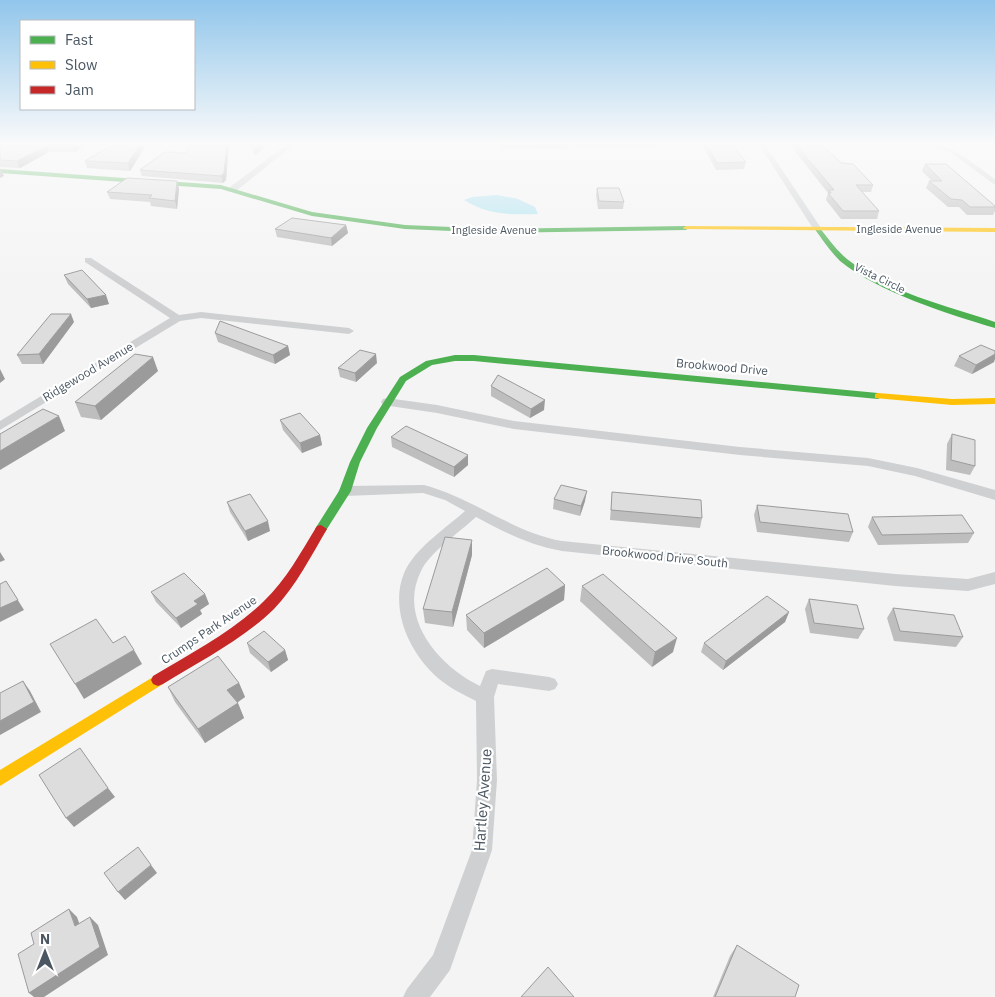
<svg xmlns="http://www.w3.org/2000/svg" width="995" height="997" viewBox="0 0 995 997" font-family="'IBM Plex Sans',sans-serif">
  <rect width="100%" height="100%" fill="#f4f4f4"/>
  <!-- water -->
  <path fill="#aee2f0" d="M497,195L518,199L535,207L538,214C511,215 488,215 464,200L472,197Z"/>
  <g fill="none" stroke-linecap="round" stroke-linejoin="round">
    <!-- street -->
    <g fill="#ced0d2" fill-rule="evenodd">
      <polygon points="289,143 296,143 236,191 230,191 230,187"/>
      <polygon points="758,143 764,143 821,228 820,230 814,230"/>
      <path d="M918,143C948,140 972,163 995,179V185L950,152Z"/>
      <polygon points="85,258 91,258 179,315 201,312 349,328 354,331 349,334 201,318 180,321 0,430 0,421 170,318 85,262"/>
      <polygon points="387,398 437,405 514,421 740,447 868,458 917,468 995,490 995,500 915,476 868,466 740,455 514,429 437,413 383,405 381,402 383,399"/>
      <path d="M424,485C473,498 512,532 562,541L895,574L968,579L995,572V584L968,591L895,586L562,551C531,546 504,532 476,517C460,532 430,552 421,571C397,619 440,667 480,686L486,671L492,669L549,677L555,679L558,684L555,689L549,691L498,684L494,697L497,780L492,850L450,970L430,997H403L407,989L433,955L472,850L477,780L476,701C465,695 453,690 443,682C410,657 386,606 407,567C420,545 446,528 465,511L445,500L423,493L345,496L338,491L345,486Z"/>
    </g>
    <!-- fast -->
    <g fill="#4caf50" fill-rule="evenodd">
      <polygon points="0,169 221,185 312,212 405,225 498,229 686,226 689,228 686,230 498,233 405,229 312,216 221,189 0,173"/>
      <path d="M815,227H819C828,238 836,250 847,259C889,293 945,305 995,322V328C950,315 876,291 840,261C830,251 822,239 814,228Z"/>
      <polygon points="455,355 474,355 878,393 883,396 878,399 474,361 455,361 432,365 406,381 377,428 360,462 351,491 325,532 317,532 315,529 339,491 350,462 367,428 400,377 426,361"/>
    </g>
    <!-- slow -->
    <g fill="#ffc107" fill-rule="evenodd">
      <polygon points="686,226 995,228 995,232 684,229 683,228"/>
      <polygon points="878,393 952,399 995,398 995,404 952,405 875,398 875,394"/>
      <polygon points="158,674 163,676 165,680 163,684 0,786 0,770"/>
    </g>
    <!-- jam -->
    <path fill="#c62828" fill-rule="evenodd" d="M321,525L327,529C311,556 296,586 274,609C242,640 200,661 163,684L158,686L153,684L151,680L153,676C191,653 232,632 264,601C286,580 301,552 317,526Z"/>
  </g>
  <!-- wall -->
  <g fill="#bebebf">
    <polygon points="0,143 87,143 75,152 49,152 20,168 0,167"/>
    <polygon points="191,143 229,143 226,180 223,183 142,176 140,170 187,153"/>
    <polygon points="252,143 270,143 255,155 252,151 250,145"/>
    <polygon points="500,143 730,143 746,162 744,169 716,170 701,143 658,144 657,147 568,146 568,149 500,148"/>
    <polygon points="790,143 820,143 841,163 873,185 871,192 862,192 879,211 877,219 841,219 826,200 828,193 794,150 794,148"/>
    <polygon points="145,147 130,171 87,168 85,161"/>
    <polygon points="925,164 995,206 995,211 993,215 967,215 959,207 948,207 926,188 929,181 932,181 922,171"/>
    <polygon points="177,181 179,189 177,209 151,206 150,202 110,199 107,192"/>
    <polygon points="597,188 624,202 623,209 598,209 596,195"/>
    <polygon points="346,225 348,233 332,246 277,237 275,229"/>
    <polygon points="64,275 109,304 91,308 68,284"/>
    <polygon points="74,322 43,364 22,364 17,355"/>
    <polygon points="215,333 288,346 290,355 275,364 218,342"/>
    <polygon points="959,356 994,362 972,374 954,366"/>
    <polygon points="377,363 356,382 340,377 338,368"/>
    <polygon points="158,371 101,420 81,417 75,402"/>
    <polygon points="491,386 544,410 530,418 491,396"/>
    <polygon points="280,420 320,435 322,445 302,453 283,430"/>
    <polygon points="952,434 975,466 970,475 946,470 947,444"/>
    <polygon points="391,437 468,465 454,477 392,447"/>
    <polygon points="612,492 702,518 700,528 610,520"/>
    <polygon points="554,499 585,501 580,516 553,509"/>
    <polygon points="227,502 270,531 248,541 230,512"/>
    <polygon points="757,505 853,532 849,542 757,532 754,515"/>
    <polygon points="872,517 974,533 968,543 878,545 868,527"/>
    <polygon points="472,555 453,627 425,623 423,609"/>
    <polygon points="565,585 564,600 484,648 467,630 466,615"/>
    <polygon points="582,586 673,652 652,667 580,601"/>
    <polygon points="151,592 205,594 209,604 200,610 202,614 181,628 156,602"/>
    <polygon points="809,599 864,629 858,639 810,633 805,609"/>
    <polygon points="893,608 963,637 956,647 894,641 887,618"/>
    <polygon points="789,612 785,622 723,670 701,652 704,643"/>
    <polygon points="247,643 285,650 288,660 271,672 250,653"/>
    <polygon points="239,683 245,697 237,702 244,718 205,743 175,702 168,687"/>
    <polygon points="737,945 795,997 713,997 730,956"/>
  </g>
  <!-- shaded-wall -->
  <g fill="#9b9b9b">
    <polygon points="76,143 87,143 75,152 72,146"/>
    <polygon points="141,143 143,143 145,147 130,171 128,163"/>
    <polygon points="227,143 229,143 226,180 223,183 221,176"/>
    <polygon points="260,143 270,143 255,155 254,148"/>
    <polygon points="47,146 49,152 20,168 17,161"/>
    <polygon points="1,169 4,176 0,178 0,170"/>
    <polygon points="177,181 179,189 177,209 175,201"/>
    <polygon points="346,225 348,233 332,246 331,238"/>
    <polygon points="106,295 109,304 91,308 87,299"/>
    <polygon points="71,314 74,322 43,364 39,354"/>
    <polygon points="288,346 290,355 275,364 273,355"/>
    <polygon points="376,354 377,363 356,382 355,373"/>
    <polygon points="995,354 995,359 994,362 972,374 976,365"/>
    <polygon points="153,357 158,371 101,420 95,406"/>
    <polygon points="0,369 5,379 0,383"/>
    <polygon points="545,400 544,410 530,418 531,409"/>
    <polygon points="59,416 65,431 0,470 0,451"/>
    <polygon points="320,435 322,445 302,453 300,443"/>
    <polygon points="468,455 468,465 454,477 454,467"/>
    <polygon points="587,491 585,501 580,516 581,506"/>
    <polygon points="268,521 270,531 248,541 245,531"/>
    <polygon points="472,540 472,555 453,627 452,612"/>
    <polygon points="0,552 5,560 0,562"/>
    <polygon points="6,581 24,610 0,622 0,608"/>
    <polygon points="565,585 564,600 484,648 484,633"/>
    <polygon points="205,594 209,604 200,610 202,614 181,628 176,618 194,601"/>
    <polygon points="789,612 785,622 723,670 726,661"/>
    <polygon points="677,638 673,652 652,667 655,652"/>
    <polygon points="134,650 142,664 84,699 75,684"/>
    <polygon points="285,650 288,660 271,672 268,662"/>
    <polygon points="23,681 30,691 41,712 0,735 0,721"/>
    <polygon points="239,683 245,697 234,705 227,690"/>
    <polygon points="238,703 244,718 205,743 198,729"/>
    <polygon points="108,788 115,797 74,827 66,818"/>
    <polygon points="151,865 157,873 125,900 118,892"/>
    <polygon points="69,909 77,917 83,934 75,926"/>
    <polygon points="90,917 98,925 108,955 44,997 34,997 29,993"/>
  </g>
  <!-- building -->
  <g fill="#ddddde" stroke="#9b9b9b">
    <polygon points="0,143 76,143 72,146 47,146 17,161 0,160"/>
    <polygon points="116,143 141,143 128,163 85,161"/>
    <polygon points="191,143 227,143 224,173 221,176 140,170 165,152 187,153"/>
    <polygon points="252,143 260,143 254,148 250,145"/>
    <polygon points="705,143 730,143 746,162 717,163"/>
    <polygon points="798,144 798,143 820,143 841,163 853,164 873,185 856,185 879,211 843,211 828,193 831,193 829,190 834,190 795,144"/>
    <polygon points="925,164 946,164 995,206 995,207 970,207 962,200 951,199 929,181 942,181"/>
    <polygon points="127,178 177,181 175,201 149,198 152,195 107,192"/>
    <polygon points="597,188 619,188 624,202 599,201"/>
    <polygon points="292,218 346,225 331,238 275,229"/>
    <polygon points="82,270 106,295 87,299 64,275"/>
    <polygon points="51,314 71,314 39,354 17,355"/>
    <polygon points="220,321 288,346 273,355 215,333"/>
    <polygon points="981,345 995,351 995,354 976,365 959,356"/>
    <polygon points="360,350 376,354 355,373 338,368"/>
    <polygon points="135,354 153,357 95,406 75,402"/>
    <polygon points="498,375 545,400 531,409 491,386"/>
    <polygon points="43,409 59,416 0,451 0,434"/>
    <polygon points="300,413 320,435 300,443 280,420"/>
    <polygon points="406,426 468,455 454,467 391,437"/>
    <polygon points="952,434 975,440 975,466 951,460"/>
    <polygon points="561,485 587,491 581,506 554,499"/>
    <polygon points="612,492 701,500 702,518 611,510"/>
    <polygon points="250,494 268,521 245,531 227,502"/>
    <polygon points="757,505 848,514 853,532 760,522"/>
    <polygon points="962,515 974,533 882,535 872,517"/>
    <polygon points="445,537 472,540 452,612 423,609"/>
    <polygon points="547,568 565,585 484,633 466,615"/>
    <polygon points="184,573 205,594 194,601 198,604 176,618 151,592"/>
    <polygon points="603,574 677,638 655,652 582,586"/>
    <polygon points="6,581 18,600 0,608 0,584"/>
    <polygon points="767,596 789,612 726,661 704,643"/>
    <polygon points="809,599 857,605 864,629 814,623"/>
    <polygon points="893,608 954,615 963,637 900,631"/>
    <polygon points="96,619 113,643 125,636 134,650 75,684 50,644"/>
    <polygon points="264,631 285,650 268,662 247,643"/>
    <polygon points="218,656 239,683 227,690 238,703 198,729 168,687"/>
    <polygon points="23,681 34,702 0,721 0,693"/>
    <polygon points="80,748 108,788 66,818 39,775"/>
    <polygon points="138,847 151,865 118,892 104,873"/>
    <polygon points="69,909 75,926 90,917 100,947 29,993 18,954 34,944 31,933"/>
    <polygon points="737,945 799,985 795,997 715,997"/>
    <polygon points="548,967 574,997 521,997"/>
  </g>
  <!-- sky -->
  <linearGradient id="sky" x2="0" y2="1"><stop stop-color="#91c6eb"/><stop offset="0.51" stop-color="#fafafa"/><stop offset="1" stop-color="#fafafa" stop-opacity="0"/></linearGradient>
  <rect width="995" height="282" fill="url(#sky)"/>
  <g text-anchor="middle" stroke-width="4.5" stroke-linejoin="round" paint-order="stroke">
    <!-- far-street labels -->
    <g font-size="11" fill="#4a5661" stroke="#fff">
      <text x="899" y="233">Ingleside Avenue</text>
      <text x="494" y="234">Ingleside Avenue</text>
      <text transform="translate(880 278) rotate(26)" y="4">Vista Circle</text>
    </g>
    <!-- street labels -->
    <g font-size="12" fill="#4a5661" stroke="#fff">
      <text transform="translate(722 367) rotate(5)" y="4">Brookwood Drive</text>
      <text transform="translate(88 372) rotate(-31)" y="4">Ridgewood Avenue</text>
      <text transform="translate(665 557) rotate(6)" y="4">Brookwood Drive South</text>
      <text transform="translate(209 630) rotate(-34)" y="4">Crumps Park Avenue</text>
    </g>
    <!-- near-street labels -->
    <g font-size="15" fill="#4a5661" stroke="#fff">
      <text transform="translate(483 800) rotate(-86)" y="5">Hartley Avenue</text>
    </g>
  </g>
  <!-- legend -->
  <rect x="20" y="20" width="175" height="90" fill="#ffffff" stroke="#b7bbc0"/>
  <rect x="30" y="36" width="25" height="8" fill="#4caf50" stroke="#b7bbc0"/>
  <text x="65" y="45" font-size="15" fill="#4a5661">Fast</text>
  <rect x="30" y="61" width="25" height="8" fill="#ffc107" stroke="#b7bbc0"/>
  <text x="65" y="70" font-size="15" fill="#4a5661">Slow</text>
  <rect x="30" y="86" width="25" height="8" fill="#c62828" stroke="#b7bbc0"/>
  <text x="65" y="95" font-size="15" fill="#4a5661">Jam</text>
  <!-- north arrow -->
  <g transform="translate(45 952)" stroke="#ffffff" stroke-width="4" paint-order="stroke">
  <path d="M0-4L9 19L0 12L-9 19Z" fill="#4a5661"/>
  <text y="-8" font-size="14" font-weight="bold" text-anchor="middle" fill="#4a5661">N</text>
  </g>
</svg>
